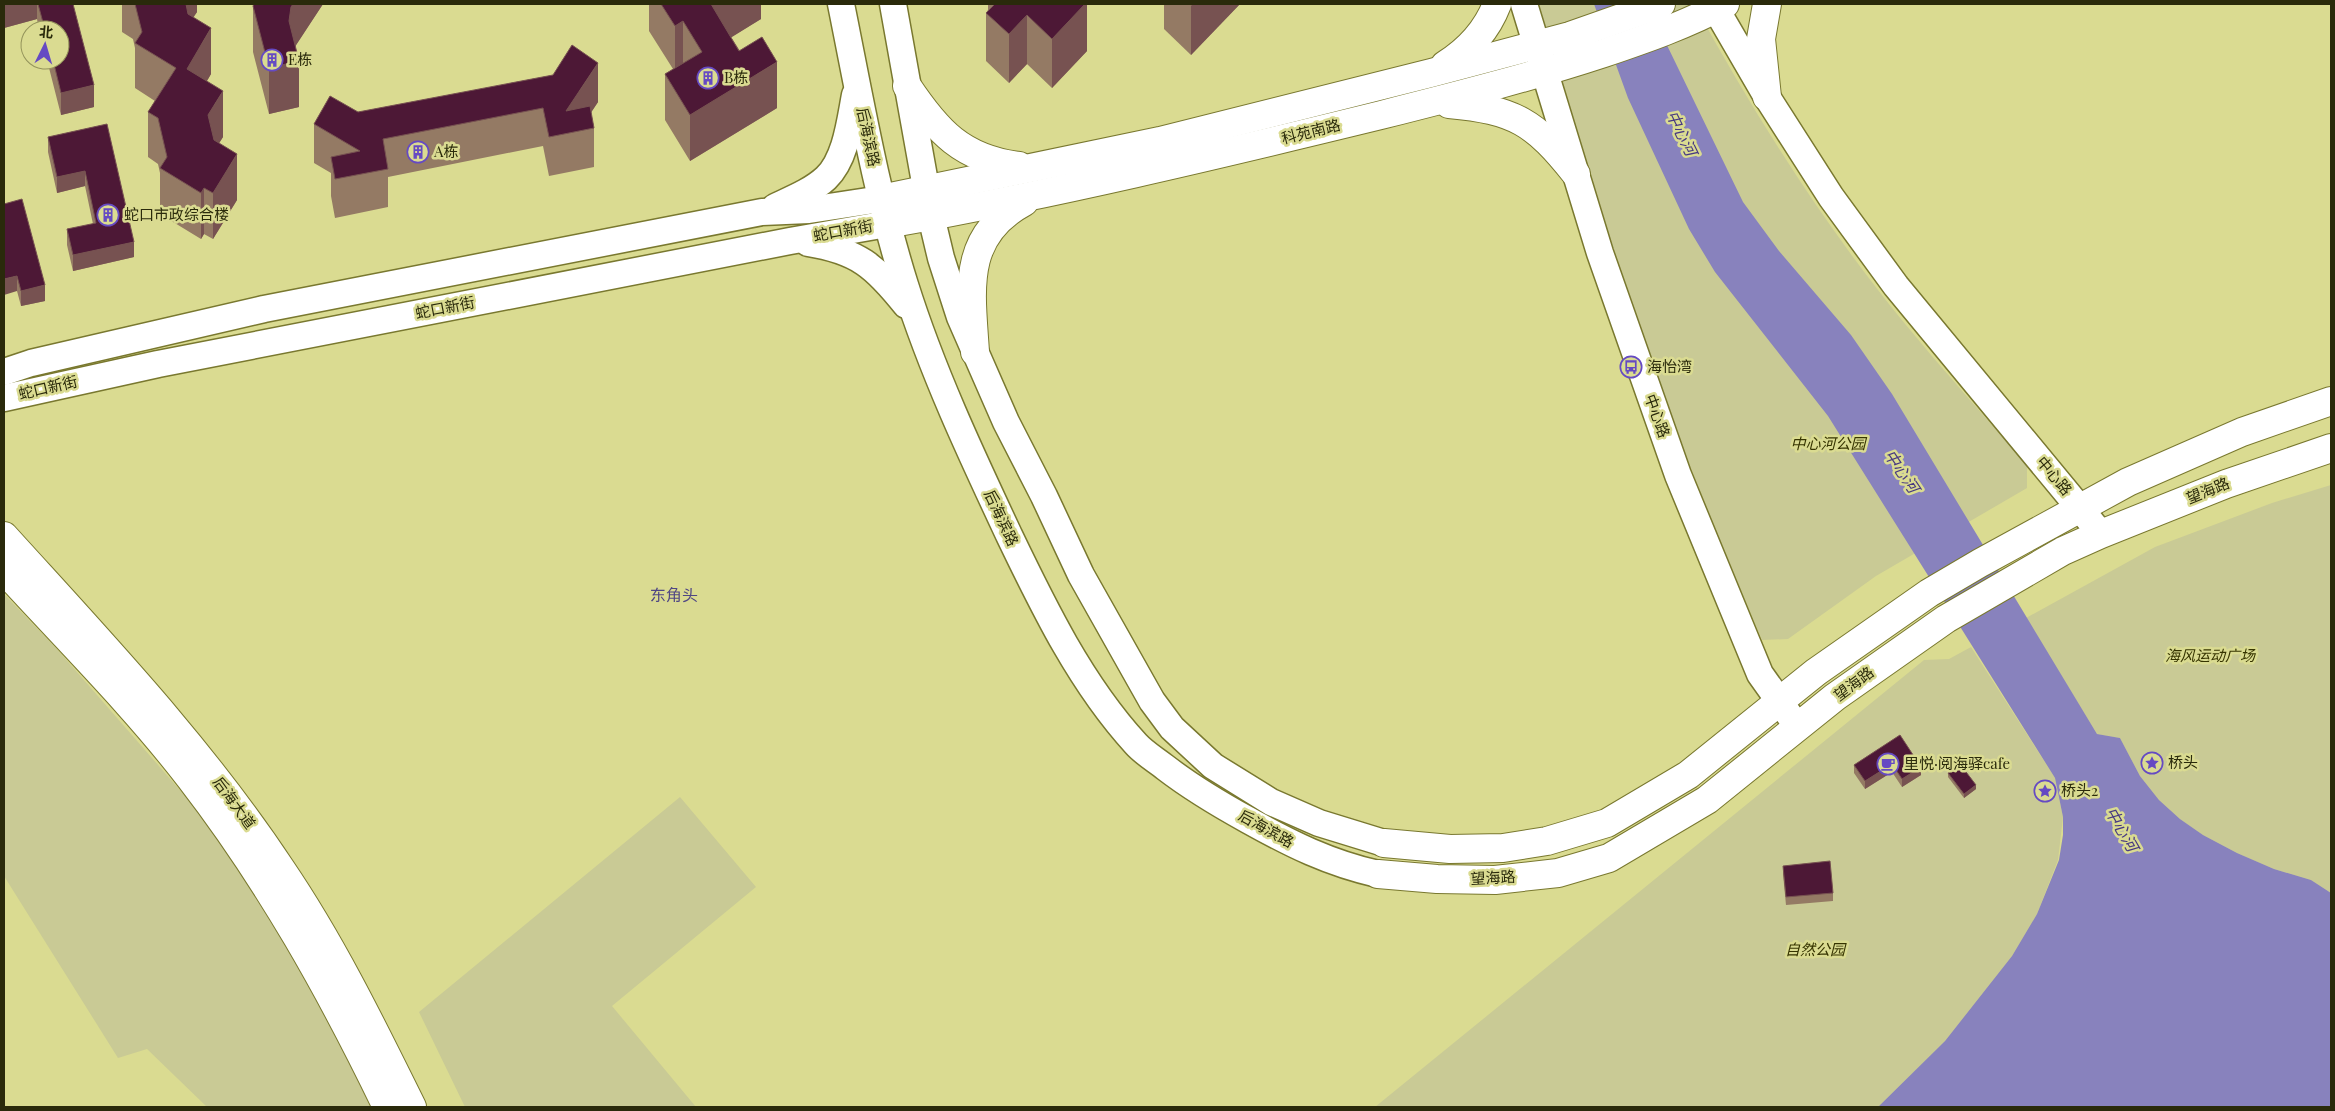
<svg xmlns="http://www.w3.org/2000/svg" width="2335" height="1111" viewBox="0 0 2335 1111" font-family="'Playfair Display','Noto Sans SC',serif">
  <rect width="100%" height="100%" fill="#dadb91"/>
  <!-- green -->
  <g fill="#c9ca95">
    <path d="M1535,4H1694C1754,114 1822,222 1901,319C1942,369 1985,417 2027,465V488L1876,576L1788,639L1762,640C1710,519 1660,395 1618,271C1588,182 1563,93 1535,4Z"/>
    <polygon points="2331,485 2331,893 2311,880 2274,869 2237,853 2203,835 2180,819 2159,800 2140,776 2120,738 2097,734 2026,618 2155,547 2272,503"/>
    <polygon points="4,594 56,648 220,836 334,1026 370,1107 207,1107 147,1049 118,1058 4,876"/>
    <polygon points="1971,647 2055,778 2063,817 2058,860 2037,914 2012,956 1945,1041 1878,1107 1375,1107 1924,660 1949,659"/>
    <polygon points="680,797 756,887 612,1006 696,1107 465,1107 419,1012"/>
  </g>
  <!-- water -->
  <polygon fill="#8882bd" points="1594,4 1647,4 1743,202 1779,251 1851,335 1892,394 2097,734 2120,738 2140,776 2159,800 2180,819 2203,835 2237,853 2274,869 2311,880 2331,893 2331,1107 1878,1107 1945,1041 2012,956 2037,914 2059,860 2063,835 2063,817 2055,778 1828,416 1715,272 1689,229 1628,98"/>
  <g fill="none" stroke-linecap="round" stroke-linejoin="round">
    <!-- secondary casing -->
    <g stroke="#79782f" stroke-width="29">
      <g id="secondary">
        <path d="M841,4C860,98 876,193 905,285C932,371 971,454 1009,535C1044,608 1081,684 1136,744C1144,753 1156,760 1166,768C1192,788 1219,804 1248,820C1291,844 1329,863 1378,874"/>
        <polyline points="893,4 931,216 941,258 960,317 1006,422 1044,496 1081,575 1152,701 1172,728 1213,766 1271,802 1319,823 1384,843"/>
        <polyline points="1524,4 1600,253 1678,475 1760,674 1797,726"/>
        <polyline points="1713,4 1767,97 1831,197 1896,286 2101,534"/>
        <path d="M775,207C792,199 812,191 826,178C846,159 850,121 855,95"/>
        <path d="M808,243C858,251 875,266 906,305"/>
        <polyline points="4,372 31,363 264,309 762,212 809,210 881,199"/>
        <polyline points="4,398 158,364 790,241 887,224"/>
      </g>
    </g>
    <!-- primary casing -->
    <g stroke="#79782f" stroke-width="30">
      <g id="primary">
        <path d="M1445,65C1469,50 1487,30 1497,4"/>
        <path d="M907,86C937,131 962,159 1019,166"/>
        <polyline points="1767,97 1761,39 1767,4"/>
        <path d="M1449,104C1515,110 1535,122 1576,174"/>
        <polyline points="881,199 1160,141 1431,73 1570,36 1661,4"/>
        <path d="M887,224C1054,194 1217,155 1381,115C1456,96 1531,77 1604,53C1645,39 1686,25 1725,4"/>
        <path d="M975,352C971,290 961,236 1024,202"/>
        <path d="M4,536C101,643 201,748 281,869C332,944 372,1026 412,1107"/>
        <path d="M4,570C66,638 133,704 190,778C269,880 331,991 387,1107"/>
        <polyline points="1384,843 1450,849 1503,848 1547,841 1607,823 1688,775 1816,672 1929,593 1980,563 2128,482 2242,432 2331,401"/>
        <polyline points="1378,874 1437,879 1495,880 1558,873 1609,858 1707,800 1835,697 1946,619 2063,551 2101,534 2226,484 2331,448"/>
      </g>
    </g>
    <!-- secondary -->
    <use href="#secondary" stroke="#fff" stroke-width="26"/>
    <!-- primary -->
    <use href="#primary" stroke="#fff" stroke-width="28"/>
  </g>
  <!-- wall -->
  <g fill="#947a64">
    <polygon points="4,4 73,4 94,107 61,115 47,60 60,60 60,30 39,30 37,19 4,28"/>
    <polygon points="122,4 197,4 197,12 193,17 211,74 207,81 223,137 219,143 237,200 213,239 204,234 201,239 160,214 160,173 158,164 148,157 148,112 155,101 135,88 135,48 133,39 122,32"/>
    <polygon points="254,4 323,4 295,46 299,107 269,114 253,52 253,6"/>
    <polygon points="649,4 761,4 761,19 731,37 777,108 690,161 665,120 665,74 673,69 649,31"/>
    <polygon points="988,4 1087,4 1087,51 1052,88 1027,64 1009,83 986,61 986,13 988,10"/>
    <polygon points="1164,4 1240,4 1191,55 1164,29"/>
    <polygon points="553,75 598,102 591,112 594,128 594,167 549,176 543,146 388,177 388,207 335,218 331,196 331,173 314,163 314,124 358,112"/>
    <polygon points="107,124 134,257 73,271 67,245 67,229 93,224 85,186 57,193 48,152 48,137"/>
    <polygon points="4,204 45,301 21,306 17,291"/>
    <polygon points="1900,735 1921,775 1902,787 1892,772 1865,789 1854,773 1854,765"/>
    <polygon points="1948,773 1976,789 1964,798 1948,777"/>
    <polygon points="1783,866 1833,893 1833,901 1786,905 1783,874"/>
  </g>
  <!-- shaded-wall -->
  <g fill="#775251">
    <polygon points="9,4 37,4 37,19 4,28 4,5"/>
    <polygon points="182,4 197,4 197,12 182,35"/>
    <polygon points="293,4 323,4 291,53 299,61 299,107 269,114 269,68 289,21 291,7"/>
    <polygon points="711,4 761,4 761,19 711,50"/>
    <polygon points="1085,4 1087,4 1087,51 1052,88 1052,39"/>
    <polygon points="1193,4 1240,4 1191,55 1191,6"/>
    <polygon points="1027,15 1027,64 1009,83 1009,34"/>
    <polygon points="683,21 683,67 675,72 675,26"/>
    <polygon points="211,28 211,74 187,114 187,69"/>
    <polygon points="777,62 777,108 690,161 690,115"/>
    <polygon points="598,63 598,102 579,131 566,111"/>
    <polygon points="94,85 94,107 61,115 61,93"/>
    <polygon points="223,91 223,137 208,161 208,115"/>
    <polygon points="237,154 237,200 213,239 213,193"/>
    <polygon points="85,171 85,186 57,193 57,177"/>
    <polygon points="204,188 204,234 201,239 201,193"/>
    <polygon points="134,242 134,257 73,271 73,255"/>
    <polygon points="17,276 17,291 4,295 4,279"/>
    <polygon points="45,285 45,301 21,306 21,291"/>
    <polygon points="1892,764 1892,772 1865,789 1865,781"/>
    <polygon points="1921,767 1921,775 1902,787 1902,779"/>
    <polygon points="1976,785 1976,789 1964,798 1964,794"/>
  </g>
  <!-- building -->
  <g fill="#4d1836" stroke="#775251">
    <polygon points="38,4 73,4 94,85 61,93 53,60 60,60 60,30 45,30"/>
    <polygon points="135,4 186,4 188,14 211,28 187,69 223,91 208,115 214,140 237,154 213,193 204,188 201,193 160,168 167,157 158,118 148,112 176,68 135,43 142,32"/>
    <polygon points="254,4 293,4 291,7 289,21 299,61 269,68 253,6"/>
    <polygon points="661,4 711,4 739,51 762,37 777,62 690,115 665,74 702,52 683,21 675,26"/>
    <polygon points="995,4 1085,4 1052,39 1027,15 1009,34 986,13"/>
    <polygon points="572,45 598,63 566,111 590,106 594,128 549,137 543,108 383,139 388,169 335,179 331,157 360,151 314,124 330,96 358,112 553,75"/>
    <polygon points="107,124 134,242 73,255 67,229 96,223 85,171 57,177 48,137"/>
    <polygon points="22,199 45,285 21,291 17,276 4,279 4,204"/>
    <polygon points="1900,735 1921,767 1902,779 1892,764 1865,781 1854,765"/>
    <polygon points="1960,764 1976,785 1964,794 1948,773"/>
    <polygon points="1830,861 1833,893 1786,897 1783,866"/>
  </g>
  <!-- icons -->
  <defs>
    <g id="building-ring" transform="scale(1.125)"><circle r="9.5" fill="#dadb91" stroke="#654ac3" stroke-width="1.5"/><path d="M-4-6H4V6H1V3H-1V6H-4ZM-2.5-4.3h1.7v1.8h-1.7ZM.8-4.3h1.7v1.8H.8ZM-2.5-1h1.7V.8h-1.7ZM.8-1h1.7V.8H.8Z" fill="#654ac3"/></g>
    <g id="bus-ring" transform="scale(1.125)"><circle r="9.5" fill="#dadb91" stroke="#654ac3" stroke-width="1.5"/><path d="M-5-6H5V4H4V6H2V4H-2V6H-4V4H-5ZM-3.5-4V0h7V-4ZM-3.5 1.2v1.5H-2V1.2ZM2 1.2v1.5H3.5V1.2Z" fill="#654ac3"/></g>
    <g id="sight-ring" transform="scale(1.125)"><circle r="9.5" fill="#dadb91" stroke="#654ac3" stroke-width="1.5"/><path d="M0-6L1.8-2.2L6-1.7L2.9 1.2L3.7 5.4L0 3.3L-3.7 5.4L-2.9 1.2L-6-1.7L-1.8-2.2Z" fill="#654ac3"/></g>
    <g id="cafe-ring" transform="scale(1.125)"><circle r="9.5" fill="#dadb91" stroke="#654ac3" stroke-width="1.5"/><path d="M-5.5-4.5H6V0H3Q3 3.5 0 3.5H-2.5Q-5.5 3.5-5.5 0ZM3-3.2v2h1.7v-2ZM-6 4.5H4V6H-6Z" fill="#654ac3"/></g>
  </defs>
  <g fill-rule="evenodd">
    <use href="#building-ring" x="272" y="60"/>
    <use href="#building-ring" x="708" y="78"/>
    <use href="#building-ring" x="418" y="152"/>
    <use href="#building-ring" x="108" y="215"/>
    <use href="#bus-ring" x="1631" y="367"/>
    <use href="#sight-ring" x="2152" y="763"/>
    <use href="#cafe-ring" x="1888" y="764"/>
    <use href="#sight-ring" x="2045" y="791"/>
  </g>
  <g text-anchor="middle" stroke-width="5" stroke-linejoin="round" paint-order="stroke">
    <!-- poi labels -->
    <g font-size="15" fill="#2a2a0b" stroke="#dadb91" text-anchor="start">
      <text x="288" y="65">E栋</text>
      <text x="724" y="83">B栋</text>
      <text x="434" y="157">A栋</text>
      <text x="124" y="220">蛇口市政综合楼</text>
      <text x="1647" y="372">海怡湾</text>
      <text x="2168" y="768">桥头</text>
      <text x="1904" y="769">里悦·阅海驿cafe</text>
      <text x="2061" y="796">桥头2</text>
    </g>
    <!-- street labels -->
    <g font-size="15" fill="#2a2a0b" stroke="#dadb91">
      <text transform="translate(1311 132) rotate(-14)" y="5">科苑南路</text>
      <text transform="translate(868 137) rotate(78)" y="5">后海滨路</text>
      <text transform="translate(843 231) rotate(-10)" y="5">蛇口新街</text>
      <text transform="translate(445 308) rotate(-11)" y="5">蛇口新街</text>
      <text transform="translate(48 388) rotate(-13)" y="5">蛇口新街</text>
      <text transform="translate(1657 416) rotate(70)" y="5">中心路</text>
      <text transform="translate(2054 476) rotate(50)" y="5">中心路</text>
      <text transform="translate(2208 491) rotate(-22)" y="5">望海路</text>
      <text transform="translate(1001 518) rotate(65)" y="5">后海滨路</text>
      <text transform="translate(1854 684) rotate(-37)" y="5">望海路</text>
      <text transform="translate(234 803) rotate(54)" y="5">后海大道</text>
      <text transform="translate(1266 829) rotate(29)" y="5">后海滨路</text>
      <text transform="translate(1493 878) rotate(-3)" y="5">望海路</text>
    </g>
    <!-- park labels -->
    <g font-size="15" font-style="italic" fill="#363400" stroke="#dadb91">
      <text x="1828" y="449">中心河公园</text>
      <text x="2210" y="661">海风运动广场</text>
      <text x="1815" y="955">自然公园</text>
    </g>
    <!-- water labels -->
    <g font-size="16" font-style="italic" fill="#473982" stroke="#dadb91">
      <text transform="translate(1682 133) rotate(64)" y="6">中心河</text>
      <text transform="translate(1902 471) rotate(56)" y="6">中心河</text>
      <text transform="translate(2122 829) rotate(60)" y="6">中心河</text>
    </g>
    <!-- neighbourhood labels -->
    <g font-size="16" fill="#4f4684" stroke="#dadb91">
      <text x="674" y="601">东角头</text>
    </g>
  </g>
  <!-- border -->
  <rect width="2335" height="1111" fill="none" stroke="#2a2a0b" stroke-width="10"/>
  <!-- north arrow -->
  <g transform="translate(45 45) rotate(5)"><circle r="24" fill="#dadb91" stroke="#94945b"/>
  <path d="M0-4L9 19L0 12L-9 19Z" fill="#654ac3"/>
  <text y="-8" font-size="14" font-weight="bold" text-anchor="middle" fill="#2a2a0b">北</text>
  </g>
</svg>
